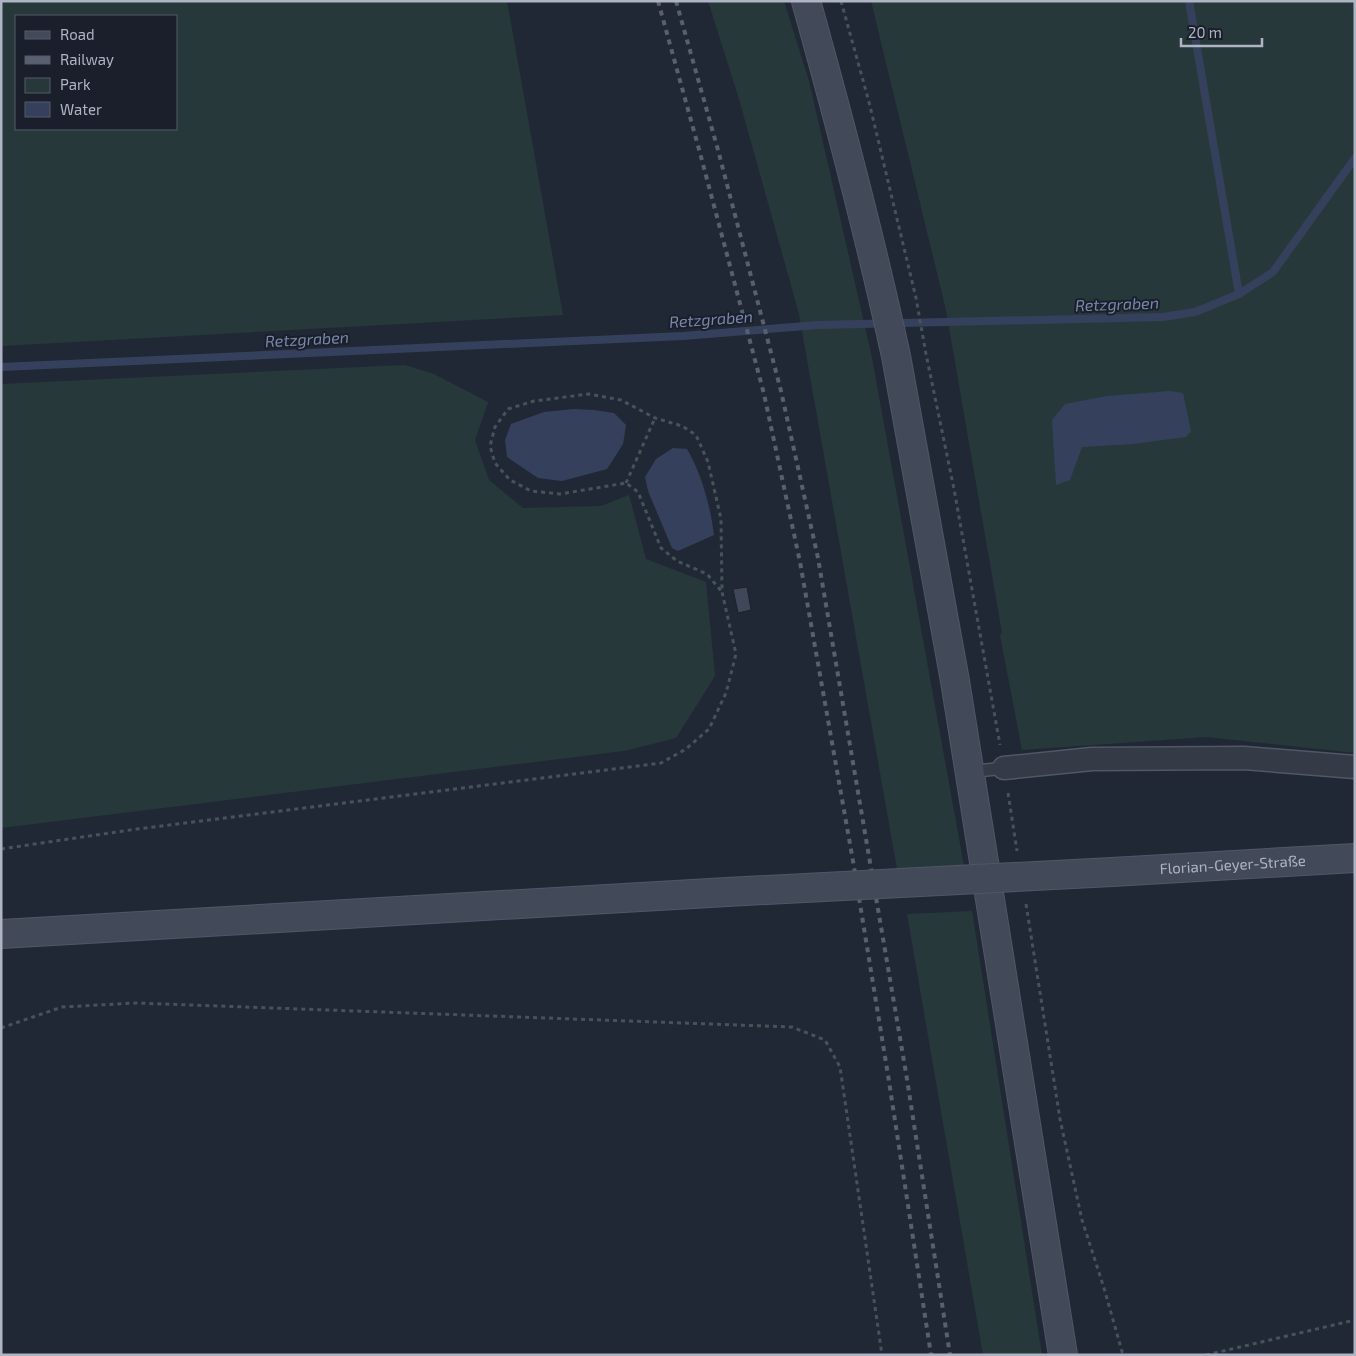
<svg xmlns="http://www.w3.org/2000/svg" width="1356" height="1356" viewBox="0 0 1356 1356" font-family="'Exo 2',sans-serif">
  <rect width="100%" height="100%" fill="#212835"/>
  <!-- green -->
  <g fill="#27383b" fill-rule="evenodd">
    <path d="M1,1H507L563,315L1,346ZM16,16H176V129H16Z"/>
    <polygon points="708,1 784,1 809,81 872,358 964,866 897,869 799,314 739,99"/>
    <polygon points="871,1 1355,1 1355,753 1206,737 1022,750 1000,635 1002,633 946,310"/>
    <polygon points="405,365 434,374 488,402 475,440 489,480 523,508 601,506 629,495 646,559 706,582 715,676 676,738 624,751 1,828 1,384"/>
    <polygon points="972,911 1042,1355 983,1355 907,914"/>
  </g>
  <!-- water -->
  <g fill="#35415c">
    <polygon points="1170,391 1183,393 1191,431 1186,437 1133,444 1082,447 1070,480 1056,485 1052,420 1065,404 1107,396"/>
    <polygon points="574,409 594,410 614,413 626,425 623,444 607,469 562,481 538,478 507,457 505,440 511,424 544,412"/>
    <path d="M673,448L687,449C701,472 711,509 714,535L678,551L672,548L648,491L645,477L656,459Z"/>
  </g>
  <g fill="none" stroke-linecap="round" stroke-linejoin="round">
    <!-- stream -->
    <g stroke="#35415c" stroke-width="8">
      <polyline points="1189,1 1239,294"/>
      <polyline points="1,367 683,336 818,325 1163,317 1195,312 1239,294 1273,272 1355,158"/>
    </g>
  </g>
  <!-- building -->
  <polygon fill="#3f4758" stroke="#1c212d" points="747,587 751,610 738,613 733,589"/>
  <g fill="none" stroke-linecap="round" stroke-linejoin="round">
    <!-- lane casing -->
    <g stroke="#515764" stroke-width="14">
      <polyline id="lane" points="969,772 1004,768"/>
    </g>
    <!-- street casing -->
    <g stroke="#515764" stroke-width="25">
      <polyline id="street" points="1004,768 1092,759 1244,758 1355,767"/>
    </g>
    <!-- secondary casing -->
    <g stroke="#515764" stroke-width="30">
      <g id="secondary">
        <path d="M806,1C839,119 870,237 896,356L955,681L1063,1355"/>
        <path id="s1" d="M1112,872L1355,858"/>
        <polyline points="1,934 727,892"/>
      </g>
    </g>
    <!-- path -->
    <g stroke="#445458" stroke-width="3" stroke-dasharray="4 4" stroke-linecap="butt">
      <polyline points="841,1 869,102 916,298 926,354 954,489 1000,745"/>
      <polyline points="626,483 655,418"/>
      <polyline points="1008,793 1017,851"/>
      <polyline points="1,849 137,829 661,763 686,749 709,729 726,693 736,654 722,592 721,519 708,462 696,435 682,426 655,418 621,400 589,394 534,401 508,409 495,427 490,446 495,463 510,480 531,491 560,494 626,483 638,492 661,548 677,561 707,574 722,592"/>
      <polyline points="1026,904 1060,1119 1082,1220 1104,1288 1123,1355"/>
      <polyline points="1,1028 62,1007 136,1003 792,1027 825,1040 840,1067 882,1355"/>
      <polyline points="1206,1355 1355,1320"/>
    </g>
    <!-- lane -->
    <use href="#lane" stroke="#343a46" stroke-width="11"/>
    <!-- street -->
    <use href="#street" stroke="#343a46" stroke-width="22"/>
    <!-- secondary -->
    <use href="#secondary" stroke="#424959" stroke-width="28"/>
    <!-- rail -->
    <g stroke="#585f6f" stroke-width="4" stroke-dasharray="5 5" stroke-linecap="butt">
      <polyline points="658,1 700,153 764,394 800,562 853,861 888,1075 931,1355"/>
      <polyline points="676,1 718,150 781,391 818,558 906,1073 950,1355"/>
    </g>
    <!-- secondary-bridge casing -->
    <g stroke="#515764" stroke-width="30" stroke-linecap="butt">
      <polyline id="secondary-bridge" points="727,892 1112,872"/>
    </g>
    <!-- secondary-bridge -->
    <use href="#secondary-bridge" stroke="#424959" stroke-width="28"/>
  </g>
  <g text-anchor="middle" stroke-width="4" stroke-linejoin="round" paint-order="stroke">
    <!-- street labels -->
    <g font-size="15" fill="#aeb4c3" stroke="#1a1f2b">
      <text dy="5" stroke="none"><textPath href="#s1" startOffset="121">Florian-Geyer-Straße</textPath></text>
    </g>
    <!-- water labels -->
    <g font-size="16" font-style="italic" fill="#7888aa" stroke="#1a1f2b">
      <text transform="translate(1117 304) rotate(-2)" y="6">Retzgraben</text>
      <text transform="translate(711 319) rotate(-4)" y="6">Retzgraben</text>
      <text transform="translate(307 339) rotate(-3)" y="6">Retzgraben</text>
    </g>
  </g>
  <!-- border -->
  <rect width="1356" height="1356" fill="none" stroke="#aeb4c3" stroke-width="5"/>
  <!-- legend -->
  <rect x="15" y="15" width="162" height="115" fill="#1a1f2b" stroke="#555b68"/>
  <rect x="25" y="31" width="25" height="8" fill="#424959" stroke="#555b68"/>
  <text x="60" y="40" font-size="15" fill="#aeb4c3">Road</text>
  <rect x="25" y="56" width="25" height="8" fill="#585f6f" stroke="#555b68"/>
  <text x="60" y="65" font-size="15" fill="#aeb4c3">Railway</text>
  <rect x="25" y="78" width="25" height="15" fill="#27383b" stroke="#555b68"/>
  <text x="60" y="90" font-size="15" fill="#aeb4c3">Park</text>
  <rect x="25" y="102" width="25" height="15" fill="#35415c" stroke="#555b68"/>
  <text x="60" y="115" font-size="15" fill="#aeb4c3">Water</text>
  <!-- scale -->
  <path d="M1181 38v8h81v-8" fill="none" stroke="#aeb4c3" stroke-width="2.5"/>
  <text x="1188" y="38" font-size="15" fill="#aeb4c3" stroke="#1a1f2b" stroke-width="4" paint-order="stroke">20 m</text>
</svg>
